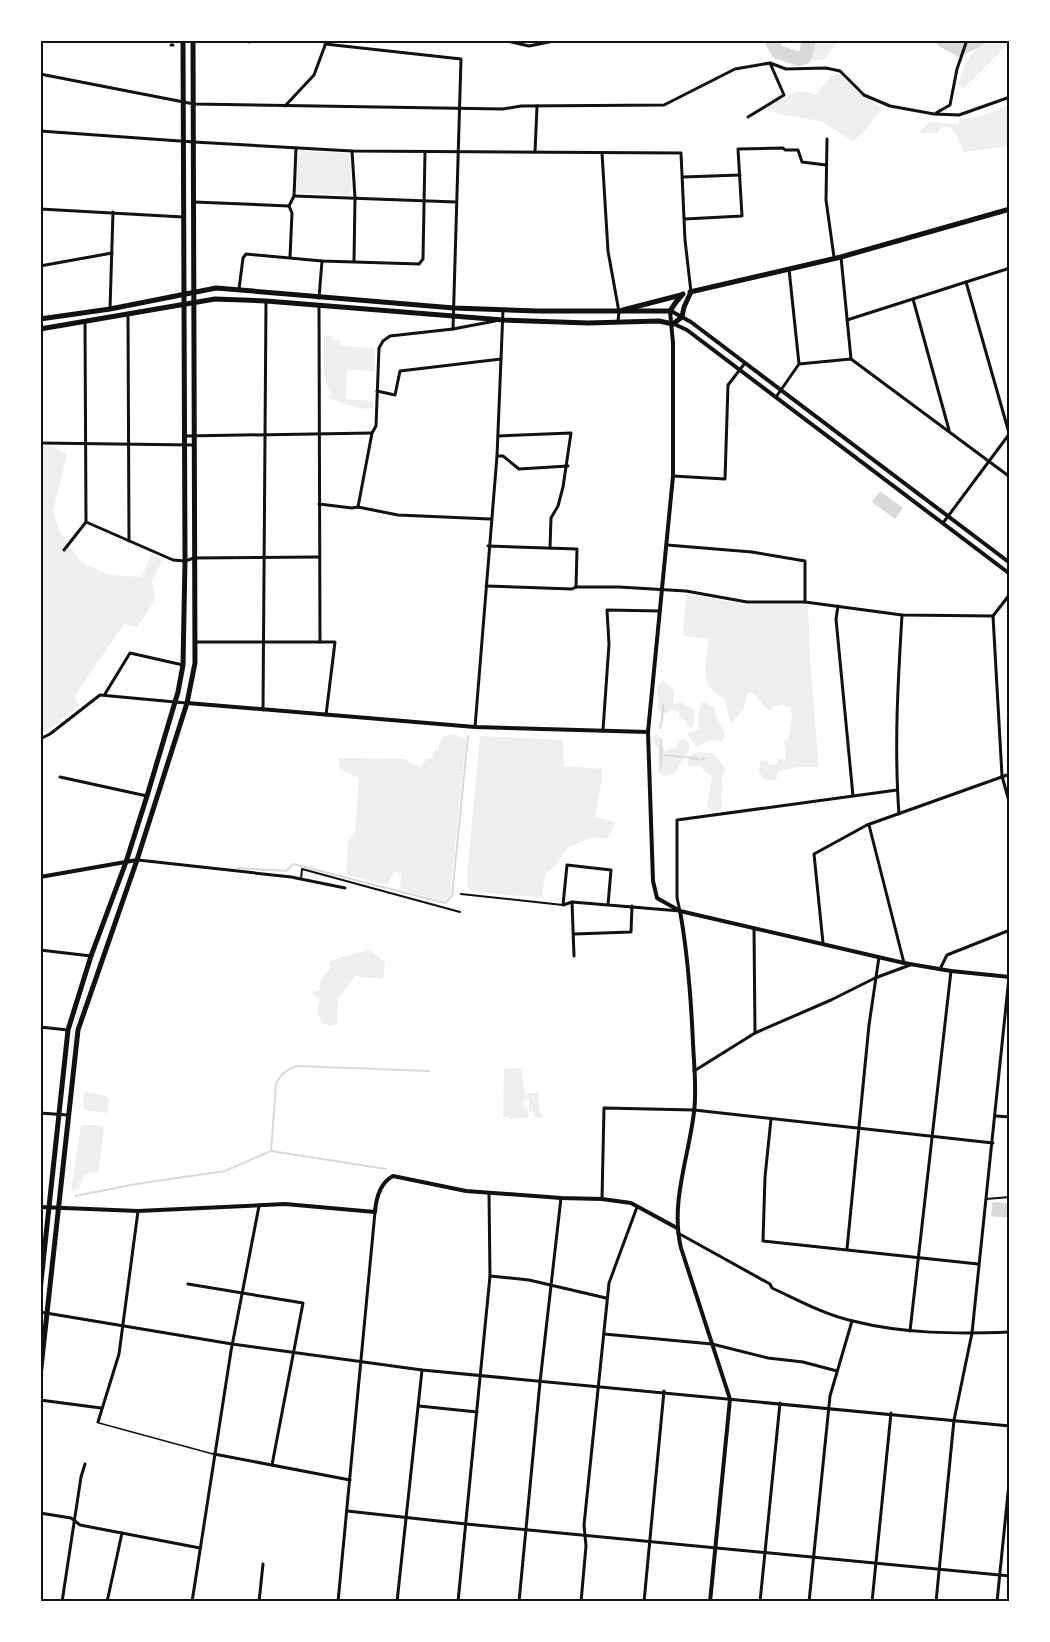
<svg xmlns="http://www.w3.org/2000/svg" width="1050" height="1642" viewBox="0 0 1050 1642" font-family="'PT Sans Narrow',sans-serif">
  <rect width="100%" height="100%" fill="#fff"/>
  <!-- green -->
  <g fill="#eee">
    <path d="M985,40L1009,41V43L963,89L959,85C963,63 969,56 985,40Z"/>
    <polygon points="816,41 816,40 839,41 823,60 811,60"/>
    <path d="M838,74L856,91L882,108L864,132L853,141L820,121L783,115L766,108C780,99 798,85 816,95L832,75Z"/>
    <polygon points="1009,105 1009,146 964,152 955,133 950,127 942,127 937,133 918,133 930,122 958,124 960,119 979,117"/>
    <polygon points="302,151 346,153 350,159 352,189 348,195 298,193 296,190 297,157"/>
    <path d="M324,336H331L332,340H340V346L373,348L375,351V371L347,370L346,399L373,401V409L358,408L328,398L331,393C321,383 324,351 324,336Z"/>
    <polygon points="40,446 52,446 67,455 53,511 59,531 82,563 109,575 142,577 151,554 163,559 152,581 155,599 138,627 124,624 74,697 79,705 53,726 41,733"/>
    <path d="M689,594L748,605H808L810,658L819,767H798L778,771L776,781L763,779L759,771L760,761L767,760L769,765H776L778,759L785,760L786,750L784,741L788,739C790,726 794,720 790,706L786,708L782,703L779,706H773L770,711C762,707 760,698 753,693H748L744,708L733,722L730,720L725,699C697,685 706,663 709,639L683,636L686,595Z"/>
    <polygon points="662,680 674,690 674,705 680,702 694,709 694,723 692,727 689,727 687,721 679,718 679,712 673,710 663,714 657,707 659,702 657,688"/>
    <polygon points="705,702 715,708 715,715 723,728 725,738 723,741 710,740 696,747 687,734 699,729 698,715 702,703"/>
    <polygon points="454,734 466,739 450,896 443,901 400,889 401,873 394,871 388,885 346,875 348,842 355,831 359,778 340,769 338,758 405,759 411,764 421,767 427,758 431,758 434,751 438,749 442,737"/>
    <polygon points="653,735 658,735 661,738 665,751 677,747 679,740 685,739 689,743 689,750 674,774 665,776 658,773 658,748 653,741"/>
    <polygon points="480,736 563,740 564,766 602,769 602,778 595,817 616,822 607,839 594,837 568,847 556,865 545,874 542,897 505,895 468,890 467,875"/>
    <polygon points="698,752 714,754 726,770 721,777 723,788 721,796 722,807 716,811 710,809 707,806 712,776 705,772 701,766 694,767 688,766 688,761 691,755"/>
    <polygon points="102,940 75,1029 64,1104 73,1029"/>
    <path d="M369,950L385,962L383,979L355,976L338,999L337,1024L330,1026L322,1023L317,1012L320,999L311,992L319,991L321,979L330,969L329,962C337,957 358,954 369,950Z"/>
    <polygon points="521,1068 526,1100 523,1101 524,1107 527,1107 529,1118 509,1119 508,1117 503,1117 504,1069"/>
    <polygon points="85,1092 103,1095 109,1099 107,1113 84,1110 83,1102"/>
    <polygon points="538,1092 540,1114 543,1114 543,1117 535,1118 534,1111 529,1112 529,1099 527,1099 526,1094"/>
    <polygon points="81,1125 98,1125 104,1129 98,1173 91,1172 84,1176 79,1189 71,1190"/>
  </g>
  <!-- water -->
  <g fill="#d9d9d9">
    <polygon points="880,491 903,508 895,519 872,502"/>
    <polygon points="997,1202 1009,1204 1009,1218 991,1216 992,1203"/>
  </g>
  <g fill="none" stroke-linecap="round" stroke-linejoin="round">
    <!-- stream -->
    <g stroke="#d9d9d9" stroke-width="2">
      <polyline points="662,721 663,705"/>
      <polyline points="660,728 661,723"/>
      <polyline points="664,755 682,757"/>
      <polyline points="685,757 698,759"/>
      <polyline points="701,759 704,759"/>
      <polyline points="661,766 661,740"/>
      <polyline points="238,868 286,871 293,864 445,903 452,896 468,736"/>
      <path d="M271,1151L276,1084C280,1075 287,1069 297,1066L429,1071"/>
      <polyline points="75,1196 136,1184 225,1171 271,1151 386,1169"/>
    </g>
    <!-- river -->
    <g stroke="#d9d9d9" stroke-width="14">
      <polyline points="771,40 778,52 799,59 805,57 809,40"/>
      <polyline points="942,40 959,49 978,40"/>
    </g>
    <!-- service -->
    <polyline stroke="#111" stroke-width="1.5" points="99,1423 213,1454"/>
    <!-- pedestrian -->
    <g stroke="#111" stroke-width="2">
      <polyline points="301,879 302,869 460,912"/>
      <polyline points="461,894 563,905"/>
      <polyline points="986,1199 1010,1197"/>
    </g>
    <!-- minor -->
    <g stroke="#111" stroke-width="3">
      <polyline points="249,40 249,42"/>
      <polyline points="502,40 529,46 559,40"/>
      <polyline points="325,44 461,59 453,329 390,336 383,341 379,348 376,426 372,433 358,507"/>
      <polyline points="171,45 173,45"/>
      <polyline points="40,74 194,104 503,109 521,106 664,105 735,69 770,63"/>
      <polyline points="285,106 314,75 327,40"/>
      <polyline points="936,113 950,105 957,69 967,40"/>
      <polyline points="748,117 784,95 770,63 786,69 826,68 840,71 864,95 890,106 934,114 959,115 1010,97"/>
      <polyline points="40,131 194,142 352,151 681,153 685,240 691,292"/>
      <polyline points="827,139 826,200 834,257"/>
      <polyline points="352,151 355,198 354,261"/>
      <polyline points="535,152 537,106"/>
      <polyline points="602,153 608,251 619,312 618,321"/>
      <polyline points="683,177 740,175"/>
      <polyline points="294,196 456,202"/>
      <polyline points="194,202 289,206"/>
      <polyline points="40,209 183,217"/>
      <polyline points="1008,210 1010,216"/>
      <polyline points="685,219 742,216 738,149 783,148 785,150 798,150 802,162 826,165"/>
      <polyline points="290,257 292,213 289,206 294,196 296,148"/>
      <polyline points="841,257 851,359"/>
      <polyline points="40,266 112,253"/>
      <polyline points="789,269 799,364 851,359 1010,477"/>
      <polyline points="966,282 1009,433"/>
      <polyline points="239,289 243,258 246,254 322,261 419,264 423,259 425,152"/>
      <polyline points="319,298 322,261"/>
      <polyline points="913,299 949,430"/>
      <polyline points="319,307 320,642"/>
      <polyline points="110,309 113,212"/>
      <polyline points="128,315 129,541"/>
      <polyline points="847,320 1010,268"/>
      <polyline points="453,329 495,321"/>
      <polyline points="377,391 395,395 400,371 501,359 503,310"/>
      <polyline points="776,397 799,364"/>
      <polyline points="185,436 372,433"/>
      <polyline points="498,436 571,433 563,487 558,506 551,518 550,548"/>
      <polyline points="40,443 193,445"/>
      <polyline points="497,456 503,456 519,469 568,466"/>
      <polyline points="673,476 725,479 728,385 745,363"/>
      <polyline points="319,504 352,508 358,507 398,515 490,519"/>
      <polyline points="86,522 173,560 185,561 194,558 319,557"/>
      <polyline points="943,523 1010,433"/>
      <polyline points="667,545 752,552 805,561 805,602"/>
      <polyline points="488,546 577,549 576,587"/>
      <polyline points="64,550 86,522 85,322"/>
      <polyline points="486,586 572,589 576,587 619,587 686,591 747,602 805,602 902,615 993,616"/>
      <polyline points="1010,594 993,616 1002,776 1010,805"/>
      <polyline points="838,606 836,619 853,796"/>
      <polyline points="195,642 335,642 326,715"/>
      <polyline points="105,694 130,653 183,665"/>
      <polyline points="263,710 266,301"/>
      <polyline points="475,727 497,456 501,359"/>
      <polyline points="603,730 609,644 607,610 660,611"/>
      <polyline points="40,739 50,734 100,695 186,703"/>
      <polyline points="60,777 147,796"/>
      <path d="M899,814C894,748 898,681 902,615"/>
      <polyline points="869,825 904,963"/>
      <polyline points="138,860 291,877 345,888"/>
      <polyline points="572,902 574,956"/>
      <polyline points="608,905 611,870 567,865 563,905 572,902 680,911 677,898 677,820 897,790"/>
      <polyline points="754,928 755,1033"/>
      <polyline points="574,934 631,932 632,906"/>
      <polyline points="823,943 814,854 867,825 1010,774"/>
      <polyline points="40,950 91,956"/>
      <polyline points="940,969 947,955 1010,930"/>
      <polyline points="40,1027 68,1030"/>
      <polyline points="694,1071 755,1033 831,1000 875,978 910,965"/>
      <polyline points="40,1113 68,1115"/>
      <polyline points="996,1116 1010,1117"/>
      <polyline points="771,1119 765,1177 763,1241 978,1264"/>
      <polyline points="602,1199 604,1108 694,1110 993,1143"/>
      <path d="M678,1233L770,1284L772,1288C798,1300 825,1315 853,1321C904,1334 957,1334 1010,1332"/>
      <polyline points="847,1249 869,1025 879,957"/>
      <polyline points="490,1276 529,1280 606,1298"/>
      <polyline points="188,1284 303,1303 272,1465"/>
      <polyline points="40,1312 232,1344 422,1370 1010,1426"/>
      <polyline points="910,1331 951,971"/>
      <polyline points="604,1334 712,1344 768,1358 803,1362 837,1371"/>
      <polyline points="40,1400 101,1408"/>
      <polyline points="419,1406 477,1412"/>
      <polyline points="98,1422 119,1354 138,1211"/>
      <polyline points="214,1454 350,1480"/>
      <polyline points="347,1511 466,1524 1010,1576"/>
      <polyline points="40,1513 71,1518 80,1525 200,1548"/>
      <polyline points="62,1602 81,1477 85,1464"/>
      <polyline points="107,1602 122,1533"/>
      <polyline points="192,1602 231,1351 259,1206"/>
      <polyline points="259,1602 263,1564"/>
      <polyline points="338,1602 375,1212"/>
      <polyline points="397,1602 422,1370"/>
      <polyline points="458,1602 490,1276 489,1193"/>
      <polyline points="519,1602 540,1382 561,1198"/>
      <polyline points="581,1602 586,1546 584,1525 609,1283 637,1207"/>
      <polyline points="644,1602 664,1391"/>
      <polyline points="760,1602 780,1403"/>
      <polyline points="809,1602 830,1396 852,1321"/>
      <polyline points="872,1602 891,1413"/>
      <polyline points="936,1602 954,1420 972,1333 1009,977"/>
      <polyline points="997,1602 1010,1473"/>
    </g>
    <!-- tertiary -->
    <g stroke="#111" stroke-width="4">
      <polyline points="670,311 673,343 673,476 648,732 653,881 657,898 680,911 904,963 951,971 1010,977"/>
      <polyline points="671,311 691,322 1010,563"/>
      <polyline points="674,324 687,330 1010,574"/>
      <polyline points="187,703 475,727 648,732"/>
      <polyline points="40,877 137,860"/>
      <path d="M680,911C688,955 691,998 693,1043C694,1066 697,1090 694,1112C689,1156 670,1203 681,1248L730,1399L710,1602"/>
      <path d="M40,1207L138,1211L285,1204L375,1212C376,1198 380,1183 393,1176L466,1191L561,1198L602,1199L631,1203L677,1228"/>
    </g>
    <!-- primary -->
    <g stroke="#111" stroke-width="5">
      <polyline points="690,292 841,257 1010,209"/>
      <polyline points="623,310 681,295"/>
      <polyline points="40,319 110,309 216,288 454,308 537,311 670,311 676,302 683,294"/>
      <polyline points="40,329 215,299 266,301 503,320 588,323 659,321 673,324 682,317 684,307 691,292"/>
      <polyline points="40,1291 68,1030 91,956 126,862 147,796 178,692 183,665 185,561 183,40"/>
      <polyline points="40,1377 78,1030 137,860 187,703 195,663 193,40"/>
    </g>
  </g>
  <!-- border -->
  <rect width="1050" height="1642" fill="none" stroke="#ffffff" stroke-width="84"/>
  <rect x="42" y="42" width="966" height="1558" fill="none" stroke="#111" stroke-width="2"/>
</svg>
